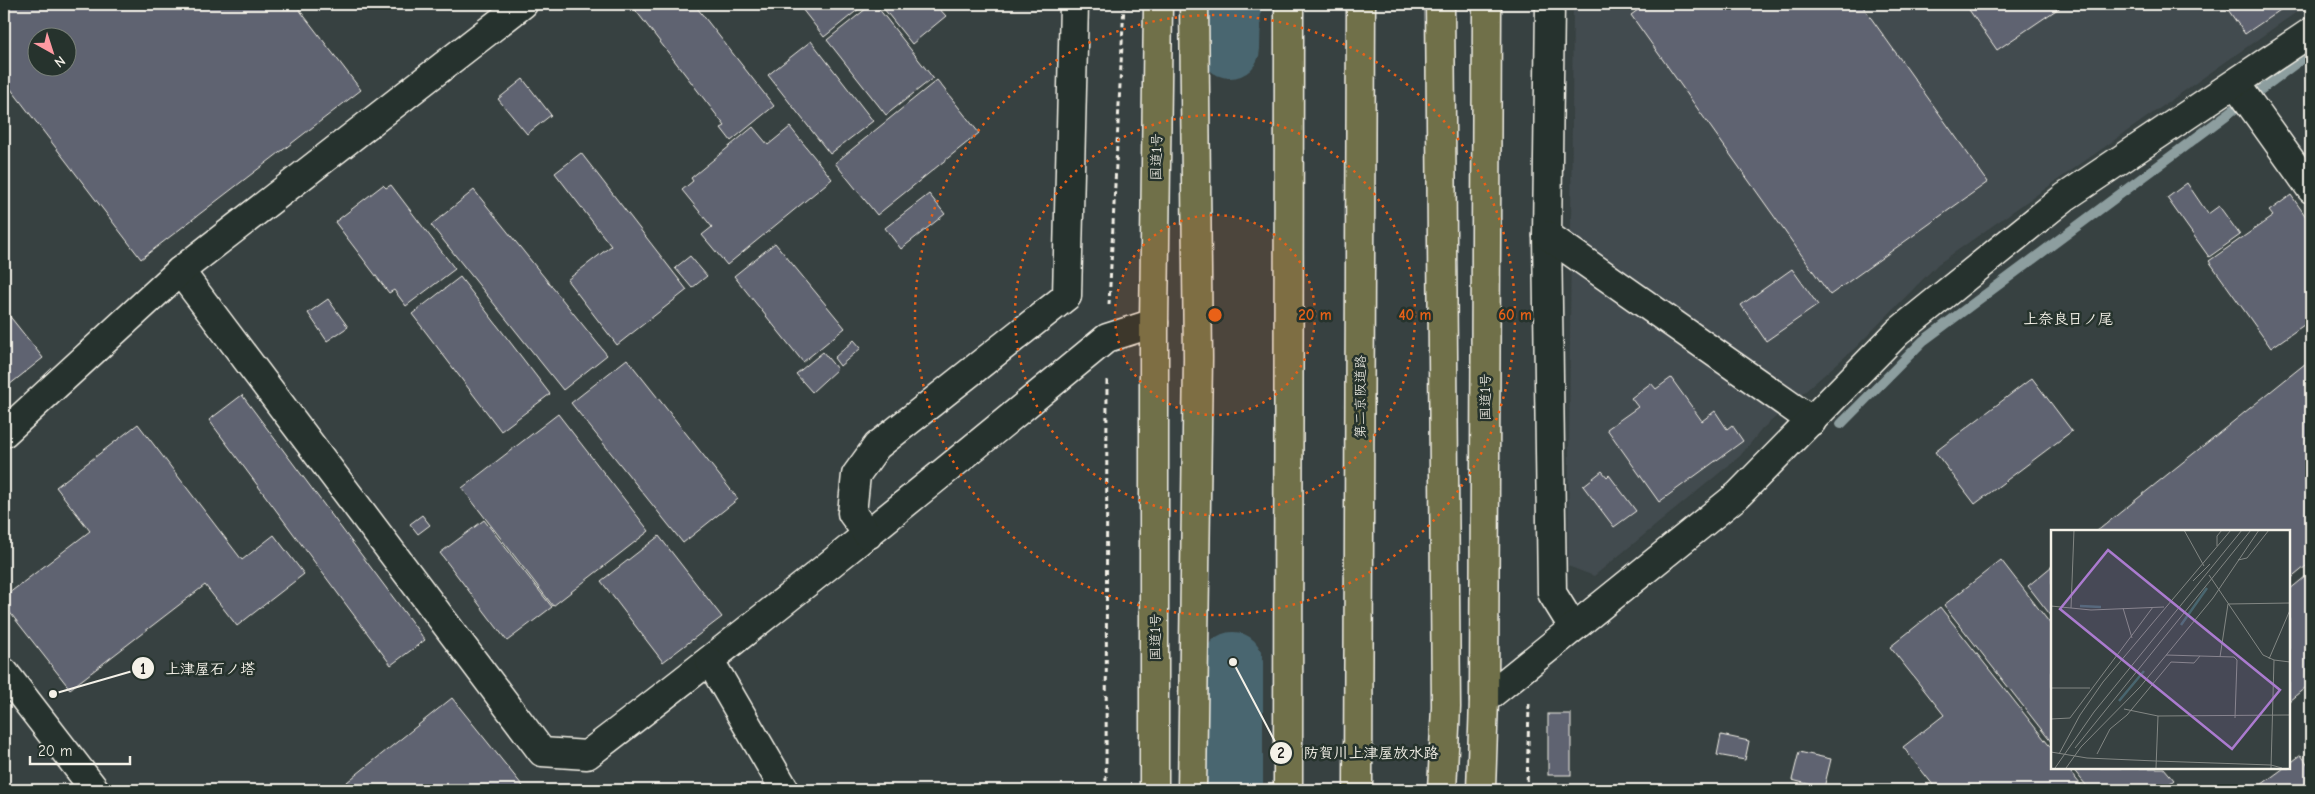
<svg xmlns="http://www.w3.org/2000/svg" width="2315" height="794" viewBox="0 0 2315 794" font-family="'Comic Neue','Klee One',sans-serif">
  <rect width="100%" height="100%" fill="#374141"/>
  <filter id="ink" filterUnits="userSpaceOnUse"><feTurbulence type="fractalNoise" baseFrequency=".02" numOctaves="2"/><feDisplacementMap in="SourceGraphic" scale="10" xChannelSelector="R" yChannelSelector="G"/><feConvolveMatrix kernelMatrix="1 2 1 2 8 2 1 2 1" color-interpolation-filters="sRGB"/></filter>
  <g filter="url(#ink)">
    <!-- built -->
    <polygon fill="#434b4f" points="1573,4 2308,4 1938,264 1856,347 1762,429 1740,456 1594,576 1568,566"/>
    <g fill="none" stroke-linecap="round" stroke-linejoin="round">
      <!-- stream -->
      <polyline stroke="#8d9e9f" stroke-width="10" points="1841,424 1923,341 2311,52"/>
      <!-- river -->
      <g stroke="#49666f" stroke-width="60">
        <polyline points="1230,48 1231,4"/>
        <polyline points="1233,662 1233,790"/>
      </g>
    </g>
    <!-- building -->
    <g fill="#5e6371" stroke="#f4f1e8" fill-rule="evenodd">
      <path d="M4,4H295L361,90L141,259L4,80ZM38,38H68V68H38Z"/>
      <polygon points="637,4 694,4 774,106 731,141 721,128 725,126 633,7"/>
      <polygon points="798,4 865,4 824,37"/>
      <polygon points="872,4 875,4 933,78 886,115 827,40"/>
      <polygon points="880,4 935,4 946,16 912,44"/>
      <polygon points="1646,4 1861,4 1988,182 1830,295 1631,15"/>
      <polygon points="1965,4 2065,4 1997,50"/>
      <polygon points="2224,4 2289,4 2245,34"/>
      <polygon points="811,41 873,121 830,154 768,75"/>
      <polygon points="523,79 551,115 527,134 498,99"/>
      <polygon points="937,80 979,133 877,215 835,163"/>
      <polygon points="753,127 768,145 790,127 832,179 727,265 702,235 712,227 682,190 693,181 691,178"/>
      <polygon points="581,153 687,290 617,345 567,280 611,246 555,173"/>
      <polygon points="2187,183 2208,214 2219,206 2240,235 2209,257 2167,198"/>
      <polygon points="383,185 386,188 391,185 455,269 406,306 394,290 389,293 335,222"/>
      <polygon points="474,190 607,355 563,390 431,225"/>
      <polygon points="929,194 945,214 901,249 885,228"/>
      <polygon points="2291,195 2311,224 2311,320 2271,348 2209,261 2273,216 2269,211"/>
      <polygon points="775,243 845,328 803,362 734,276"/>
      <polygon points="690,256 707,276 692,288 675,268"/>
      <polygon points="1792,269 1818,305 1766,341 1741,305"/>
      <polygon points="460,277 550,394 501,431 412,314"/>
      <polygon points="328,299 348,327 327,341 308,313"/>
      <polygon points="4,309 43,358 4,389"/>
      <polygon points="854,340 861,348 840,366 834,358"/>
      <polygon points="823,352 837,369 812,392 796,374"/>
      <polygon points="627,359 738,499 683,543 571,403"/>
      <polygon points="2311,359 2311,562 2289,580 2289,532 2096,532"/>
      <polygon points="1671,378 1702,421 1715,411 1727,429 1732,425 1743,441 1659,502 1607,429 1638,407 1631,398 1651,383 1656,389"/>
      <polygon points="2032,378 2072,431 1975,504 1935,452"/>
      <polygon points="242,395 425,640 391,665 209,420"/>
      <polygon points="558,414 649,531 553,606 462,488"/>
      <polygon points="138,424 242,560 274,535 304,574 237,626 205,585 70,689 4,605 4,597 90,531 56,487"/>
      <polygon points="1602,471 1607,477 1609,475 1636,511 1614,527 1583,486"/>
      <polygon points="422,515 430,525 418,534 410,524"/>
      <polygon points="484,520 552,607 507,641 440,553"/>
      <polygon points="659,536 722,617 663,662 601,581"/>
      <polygon points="2001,560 2052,626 2052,743 1944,605"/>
      <polygon points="2052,566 2052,617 2028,586"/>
      <polygon points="2311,572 2311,683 2289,701 2289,590"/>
      <polygon points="1940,607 2052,749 2052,768 2067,768 2085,790 1937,790 1903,747 1944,715 1890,647"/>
      <polygon points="452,698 526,790 337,790"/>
      <rect x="1548" y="714" width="23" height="61"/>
      <polygon points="1721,735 1749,741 1745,760 1717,755"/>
      <polygon points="1799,752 1831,759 1824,788 1792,780"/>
      <polygon points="2301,755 2311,769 2311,790 2254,790 2284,768 2289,768 2289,764"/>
      <polygon points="2072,768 2164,768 2174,780 2162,790 2090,790"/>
    </g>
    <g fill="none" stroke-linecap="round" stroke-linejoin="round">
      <!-- minor casing -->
      <g stroke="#f4f1e8" stroke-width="31">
        <g id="minor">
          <polyline points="1550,4 1547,235 1552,593 1573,627"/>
          <polyline points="2236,84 2311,189"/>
          <polyline points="1547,235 1812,421"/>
          <path d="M180,271L542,752L587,755C764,620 936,479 1107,338L1154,323"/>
          <polyline points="868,535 852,513 856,475 877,446 1067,296 1074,4"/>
          <polyline points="710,661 785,790"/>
        </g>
      </g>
      <!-- tertiary casing -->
      <g stroke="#f4f1e8" stroke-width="31">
        <g id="tertiary">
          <polyline points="4,433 180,271 523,4"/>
          <polyline points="4,672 95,790"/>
          <polyline points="1484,700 1738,495 1898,332 2065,197 2311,32"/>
        </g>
      </g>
      <!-- trunk casing -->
      <g stroke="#f4f1e8" stroke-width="31">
        <g id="trunk">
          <polyline points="1154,790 1154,323 1158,4"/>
          <polyline points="1481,790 1484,700 1487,4"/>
        </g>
      </g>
      <!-- motorway casing -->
      <g stroke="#f4f1e8" stroke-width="31">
        <g id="motorway">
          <polyline points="1440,4 1446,707 1442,790"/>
          <polyline points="1192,790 1198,358 1194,4"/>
          <polyline points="1288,790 1289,4"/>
          <polyline points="1358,790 1361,4"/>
        </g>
      </g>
      <!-- path -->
      <g stroke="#f4f1e8" stroke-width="3" stroke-dasharray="5 4" stroke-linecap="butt">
        <polyline points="1109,305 1124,4"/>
        <polyline points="1106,790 1107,378"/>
        <polyline points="1527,790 1529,704"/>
      </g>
      <!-- minor -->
      <use href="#minor" stroke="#26332d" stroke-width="28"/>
      <!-- tertiary -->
      <use href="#tertiary" stroke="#26332d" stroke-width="28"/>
      <!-- trunk -->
      <use href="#trunk" stroke="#70704a" stroke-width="28"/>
      <!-- motorway -->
      <use href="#motorway" stroke="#70704a" stroke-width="28"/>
    </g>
  </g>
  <!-- distance rings -->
  <circle cx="1215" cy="315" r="100" fill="#e96117" fill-opacity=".12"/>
  <g fill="none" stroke="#e96117" stroke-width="2.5" stroke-dasharray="2.5 5">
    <circle cx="1215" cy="315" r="100"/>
    <circle cx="1215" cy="315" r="200"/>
    <circle cx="1215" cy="315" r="300"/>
  </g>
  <g text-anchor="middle" stroke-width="5" stroke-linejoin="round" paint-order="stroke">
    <!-- street labels -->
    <g font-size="14" fill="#f4f1e8" stroke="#26332d">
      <text transform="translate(1156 157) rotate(-89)" y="5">国道1号</text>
      <text transform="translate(1360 397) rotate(-90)" y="5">第二京阪道路</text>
      <text transform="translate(1485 397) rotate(-90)" y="5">国道1号</text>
      <text transform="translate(1155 637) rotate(-90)" y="5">国道1号</text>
    </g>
    <!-- neighbourhood labels -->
    <g font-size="15" font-weight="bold" fill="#f4f1e8" stroke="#26332d">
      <text x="2068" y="324">上奈良日ノ尾</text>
    </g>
  </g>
  <!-- overview -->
  <g transform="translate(2051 530)">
    <rect width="239" height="239" fill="#374141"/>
    <path fill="none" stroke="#49666f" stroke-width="2.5" d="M29,76L50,77M130,95L156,58M68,171L93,141"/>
    <path fill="none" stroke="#838784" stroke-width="1" d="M133,0L153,36M166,16V6L171,0M187,30L196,28L218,0M158,45L212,125L223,130L239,132M142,51L159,34M0,76L40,80L113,77M20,78L23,0M72,78L81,108M115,125L183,127L186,130L184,188M169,127L177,74L239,73M218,129L239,80M0,158H39M73,179L107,186L239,185M0,189L19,188L102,77M24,218L200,0M0,222L36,228L105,231M8,224L29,185L52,152L180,0M46,224L59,199L76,185L120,132L143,133L149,126M105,231L220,235L231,238M4,238L43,182L191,0M15,238L30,217L89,157L162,68L208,0M105,238L107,186M220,238L223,130"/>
    <path fill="#ab7bcf" fill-opacity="0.15" stroke="#ab7bcf" stroke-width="2.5" d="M57,20L229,160L181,219L9,79Z"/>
    <rect width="239" height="239" fill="none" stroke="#f4f1e8" stroke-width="2.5"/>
  </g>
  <circle cx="1215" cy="315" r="8" fill="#e96117" stroke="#26332d" stroke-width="2.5"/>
  <g font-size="15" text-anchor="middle" font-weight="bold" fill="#e96117" stroke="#26332d" stroke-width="5" stroke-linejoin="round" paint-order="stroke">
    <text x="1315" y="320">20 m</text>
    <text x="1415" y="320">40 m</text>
    <text x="1515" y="320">60 m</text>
  </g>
  <!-- callouts -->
  <path fill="none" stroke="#f4f1e8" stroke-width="2" d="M53 694L143 668M1233 662L1281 753"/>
  <g fill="#f4f1e8" stroke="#26332d" stroke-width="2">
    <circle cx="53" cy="694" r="5"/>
    <circle cx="1233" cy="662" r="5"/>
    <circle cx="143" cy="668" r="12"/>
    <circle cx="1281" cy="753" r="12"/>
  </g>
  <g font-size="15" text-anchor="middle" font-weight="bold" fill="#111">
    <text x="143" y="674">1</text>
    <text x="1281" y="758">2</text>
  </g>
  <g font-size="15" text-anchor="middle" font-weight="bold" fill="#f4f1e8" stroke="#26332d" stroke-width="5" stroke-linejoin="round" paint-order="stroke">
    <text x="210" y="674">上津屋石ノ塔</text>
    <text x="1371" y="758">防賀川上津屋放水路</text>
  </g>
  <!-- margin -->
  <rect width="2315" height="794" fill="none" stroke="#26332d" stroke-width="20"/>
  <rect x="10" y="10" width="2295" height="774" fill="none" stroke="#f4f1e8" stroke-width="2" filter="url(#ink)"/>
  <!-- north arrow -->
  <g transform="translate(52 52) rotate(141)"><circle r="24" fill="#26332d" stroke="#787f78"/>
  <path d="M0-4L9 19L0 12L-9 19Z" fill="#ff9aa2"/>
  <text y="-8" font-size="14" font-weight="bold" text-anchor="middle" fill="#f4f1e8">N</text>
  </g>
  <!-- scale -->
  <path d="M30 756v8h100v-8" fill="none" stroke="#f4f1e8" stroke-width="2.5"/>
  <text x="38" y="756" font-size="15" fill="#f4f1e8" stroke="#26332d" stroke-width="4" paint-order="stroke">20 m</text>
</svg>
